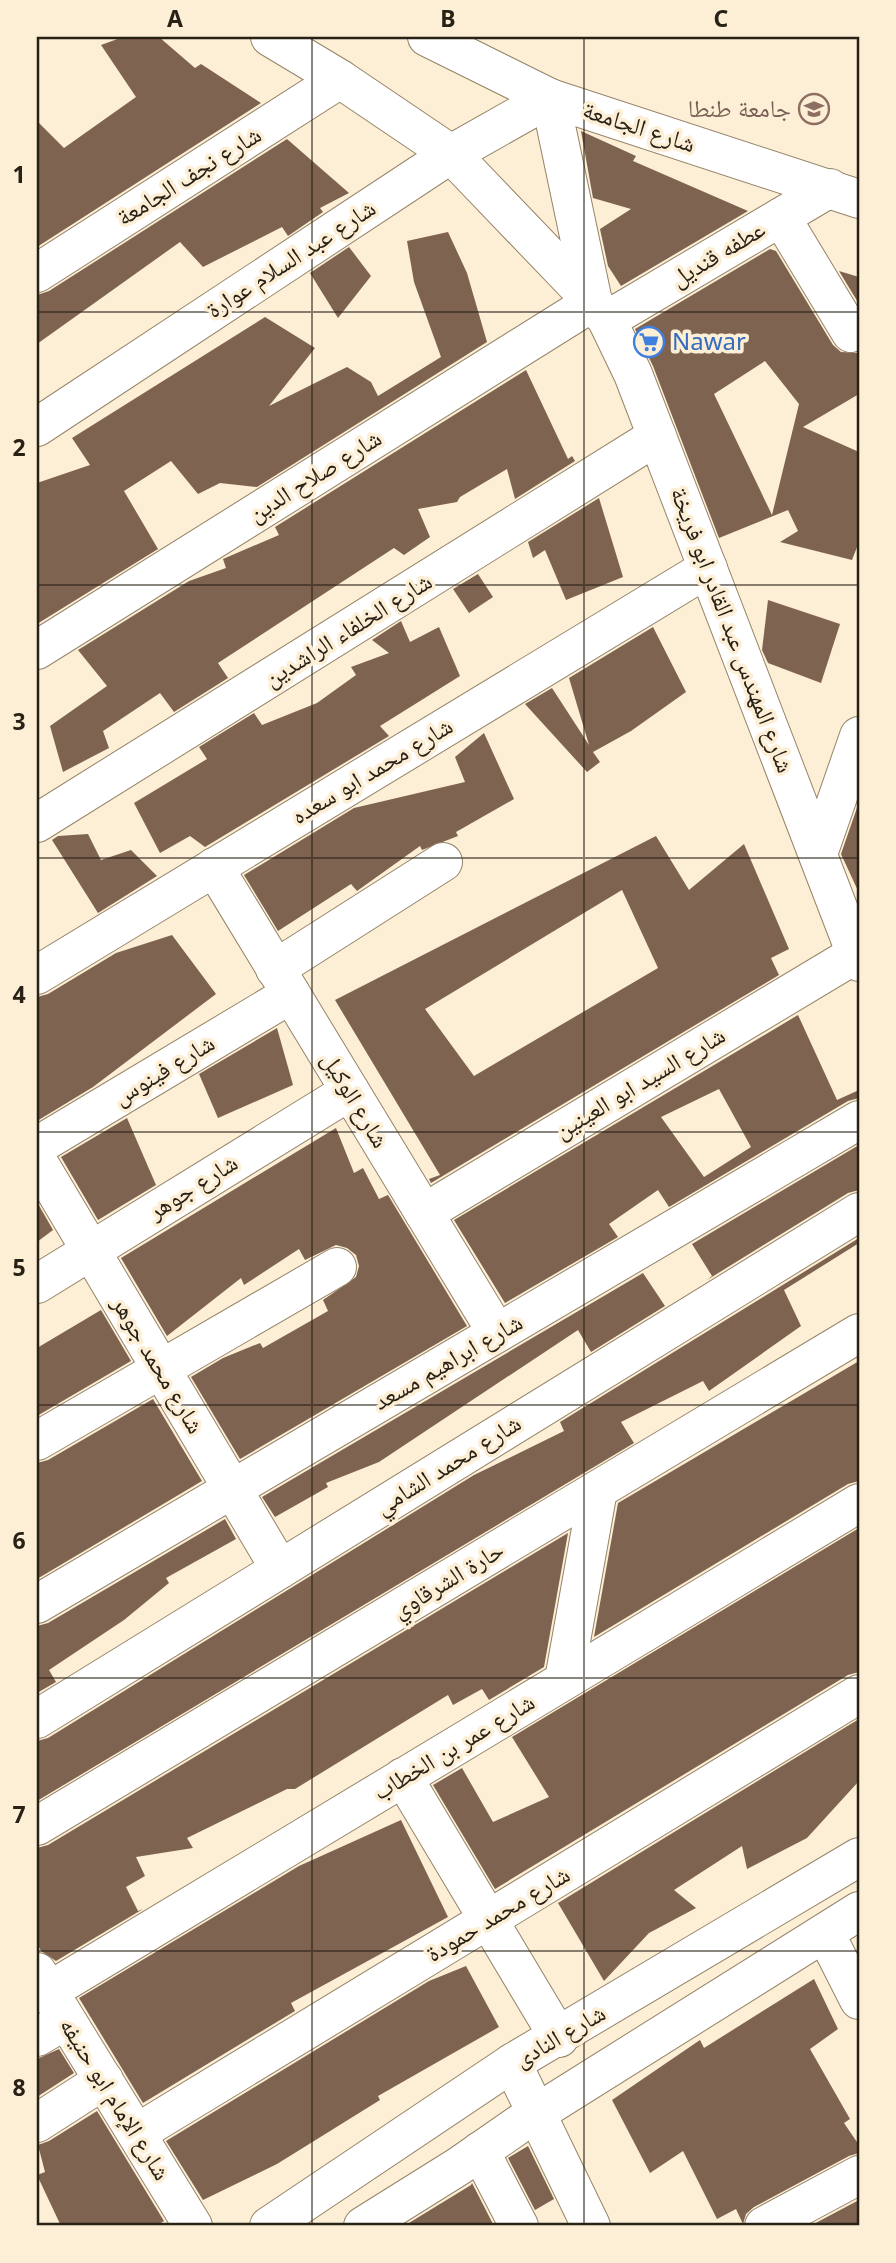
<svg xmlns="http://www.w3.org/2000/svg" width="896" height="2263" viewBox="0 0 896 2263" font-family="'Noto Sans','Noto Naskh Arabic',sans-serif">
  <rect width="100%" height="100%" fill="#fdeed6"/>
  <!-- building -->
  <g fill="#7f6351" fill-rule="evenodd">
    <polygon points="123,37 159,37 195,68 201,64 261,103 37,247 37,121 64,148 136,97 101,45"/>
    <polygon points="581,131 636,156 633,161 748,211 621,286 608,266 600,229 631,209 593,198"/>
    <polygon points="287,139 349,193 320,208 323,212 288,236 282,227 203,267 180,242 37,344 37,295 49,291"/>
    <polygon points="448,232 467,273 487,342 257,487 220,483 198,494 171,461 124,491 158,549 37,624 37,483 90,465 72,438 265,317 315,348 269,406 347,367 371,382 378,396 441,357 414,282 407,241"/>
    <polygon points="349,247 371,276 338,318 310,273"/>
    <path d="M770,249L776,251L833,345L841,352L859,353V394L803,427L859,452V542L852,560L780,542L798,531L788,510L719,538L653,366L635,329ZM765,361L799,404L772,515L714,394Z"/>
    <polygon points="839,271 859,277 859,304"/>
    <polygon points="526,370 568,459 572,456 575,461 515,499 507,469 460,497 457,502 418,509 430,537 404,555 394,548 218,663 228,678 174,712 160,693 103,731 109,748 63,772 50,726 107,686 78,650 189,581 226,568 223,559 279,535 275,527"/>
    <polygon points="599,498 623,577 566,600 545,550 533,558 528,542"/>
    <polygon points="478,574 493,597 469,613 453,589"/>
    <polygon points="768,600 840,624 821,683 768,663 762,650"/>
    <polygon points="401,621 410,642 439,627 460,676 380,726 389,736 205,847 190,836 160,853 134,803 207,759 199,747 254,713 262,725 317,703 356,675 351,667 389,653 372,640"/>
    <polygon points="653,627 686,692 631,731 593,752 600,762 587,772 525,704 552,688 589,745 569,678"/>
    <polygon points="484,733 514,799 456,832 458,836 422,850 420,846 357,891 351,884 278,931 244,875 354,808 465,782 455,757"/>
    <polygon points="859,802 859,893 841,854"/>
    <polygon points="88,834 101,860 131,850 157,876 98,913 52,840 58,836"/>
    <path d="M656,836L689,890L744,844L789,949L771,958L779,975L431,1183L429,1179L440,1175L335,1000ZM622,890L658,968L474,1076L425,1009Z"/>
    <polygon points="172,935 216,994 93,1087 37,1121 37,997 48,994 116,953"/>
    <path d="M798,1015L837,1100L859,1090V1098L848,1101L669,1207L658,1190L609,1224L618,1237L505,1303L454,1220ZM719,1089L751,1147L704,1177L661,1117Z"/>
    <polygon points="277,1028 293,1085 218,1118 199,1074"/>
    <polygon points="127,1118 156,1185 98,1220 61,1157"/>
    <polygon points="336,1128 354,1173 363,1168 379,1199 388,1195 467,1326 240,1459 191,1377 223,1358 260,1343 263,1348 328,1311 323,1300 356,1277 359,1266 356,1255 347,1248 336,1245 305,1260 299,1249 244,1285 241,1278 167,1336 121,1258"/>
    <polygon points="859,1145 859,1190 848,1193 707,1280 712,1276 692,1244"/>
    <polygon points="37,1202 53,1230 37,1242"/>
    <polygon points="859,1238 859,1243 784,1290 801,1326 709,1391 703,1381 621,1422 634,1443 37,1801 37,1741 48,1738 474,1475 564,1431 560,1422"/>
    <polygon points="643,1273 665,1306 591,1352 578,1330 379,1462 326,1483 328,1487 275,1517 262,1497"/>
    <polygon points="101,1310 131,1361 37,1416 37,1348"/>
    <polygon points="859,1361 859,1481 848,1484 594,1637 618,1503"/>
    <polygon points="153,1399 202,1481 37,1579 37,1463 48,1460"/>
    <polygon points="225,1519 236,1539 166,1578 169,1583 124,1620 49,1670 56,1682 37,1693 37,1626 48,1623"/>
    <polygon points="859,1528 859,1672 848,1675 495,1889 433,1785 462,1768 493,1822 549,1797 512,1737"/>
    <polygon points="568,1533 544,1667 489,1700 482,1689 453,1705 448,1695 295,1789 287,1789 187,1838 193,1848 136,1857 145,1876 126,1887 138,1911 143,1909 56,1961 41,1951 37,1943 37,1848 48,1845"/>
    <polygon points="859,1719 859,1781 807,1838 747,1869 742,1846 674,1890 696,1908 649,1933 604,1981 558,1903"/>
    <polygon points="401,1820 448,1917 291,2003 295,2011 143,2103 79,1998 299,1866"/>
    <polygon points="466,1966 499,2027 378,2096 380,2100 277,2164 203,2200 166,2141 429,1981"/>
    <polygon points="814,1979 838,2029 810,2049 850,2119 844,2123 859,2145 859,2153 849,2156 754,2207 746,2214 743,2224 736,2209 717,2219 683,2151 650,2173 612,2100 700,2040 704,2048"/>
    <polygon points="59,2049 74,2073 37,2097 37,2059"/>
    <polygon points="97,2111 164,2221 156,2226 61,2226 37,2175 45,2172 38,2145 49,2141"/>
    <polygon points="528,2146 554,2199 535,2210 508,2158"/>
    <polygon points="472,2183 494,2226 404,2226 471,2185"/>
    <polygon points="859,2200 859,2226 810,2226"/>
  </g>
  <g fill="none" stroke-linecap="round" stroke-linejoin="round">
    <!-- minor casing -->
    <g stroke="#958468" stroke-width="40">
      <g id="minor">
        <polyline points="270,37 340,79 451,154 593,302 607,320 633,374 859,962"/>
        <polyline points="427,37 550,98 859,199"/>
        <polyline points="550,98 593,302"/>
        <polyline points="781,217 851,333"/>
        <polyline points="37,273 340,79"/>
        <polyline points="607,320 830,188"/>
        <polyline points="37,427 451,154 550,98"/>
        <polyline points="37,650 593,302"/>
        <polyline points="37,823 657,436"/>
        <polyline points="818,854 859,736"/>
        <polyline points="214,867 497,1333"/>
        <polyline points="275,969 443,862"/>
        <polyline points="37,975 708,568"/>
        <polyline points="37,1146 291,994"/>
        <polyline points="37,1160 280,1569"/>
        <polyline points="424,1213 856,954"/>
        <polyline points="37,1284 350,1091"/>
        <polyline points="37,1441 337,1267"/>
        <polyline points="37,1604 859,1120"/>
        <polyline points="564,1680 598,1490"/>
        <polyline points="37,1719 859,1212"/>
        <polyline points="403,1777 559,2038"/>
        <polyline points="37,1826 859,1333"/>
        <polyline points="825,1933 859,2000"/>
        <polyline points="37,1972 193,2226"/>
        <polyline points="49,1991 859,1503"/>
        <polyline points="37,2037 66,2020"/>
        <polyline points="512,2063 591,2226"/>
        <polyline points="37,2123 104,2080"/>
        <polyline points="137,2133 859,1694"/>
        <polyline points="480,2151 519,2226"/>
        <polyline points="269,2226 512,2063 859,1857"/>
        <polyline points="363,2226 459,2166 521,2123 859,1911"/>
        <polyline points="764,2226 859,2175"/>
      </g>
    </g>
    <!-- minor -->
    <use href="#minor" stroke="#fff" stroke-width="38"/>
  </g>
  <!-- grid -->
  <path fill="none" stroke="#282116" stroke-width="2" stroke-opacity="0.55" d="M312,37V2226M584,37V2226M37,312H859M37,585H859M37,858H859M37,1132H859M37,1405H859M37,1678H859M37,1951H859"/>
  <!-- icons -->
  <defs>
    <g id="university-ring" transform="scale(1.575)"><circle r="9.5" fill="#fdeed6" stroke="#8d6e63" stroke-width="1.5"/><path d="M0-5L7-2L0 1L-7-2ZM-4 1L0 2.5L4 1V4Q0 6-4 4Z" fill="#8d6e63"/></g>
    <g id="supermarket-ring" transform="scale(1.575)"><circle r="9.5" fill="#fdeed6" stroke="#3f7fe0" stroke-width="1.5"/><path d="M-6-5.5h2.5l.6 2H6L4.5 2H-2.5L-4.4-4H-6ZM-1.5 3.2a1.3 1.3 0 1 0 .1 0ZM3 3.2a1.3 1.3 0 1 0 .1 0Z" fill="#3f7fe0"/></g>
  </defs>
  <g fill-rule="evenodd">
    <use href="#university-ring" x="814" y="109"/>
    <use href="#supermarket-ring" x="649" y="342"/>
  </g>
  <g text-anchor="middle" stroke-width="7" stroke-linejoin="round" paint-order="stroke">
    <!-- education labels -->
    <g font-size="24" fill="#785e54" stroke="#fdeed6" text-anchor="end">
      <text x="791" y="117">جامعة طنطا</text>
    </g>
    <!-- street labels -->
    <g font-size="24" fill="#282116" stroke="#fdeed6">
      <text transform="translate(639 127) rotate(18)" y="8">شارع الجامعة</text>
      <text transform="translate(189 176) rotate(-32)" y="8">شارع نجف الجامعة</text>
      <text transform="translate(718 254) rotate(-31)" y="8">عطفه قنديل</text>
      <text transform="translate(291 259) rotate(-33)" y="8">شارع عبد السلام عوارة</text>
      <text transform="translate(315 476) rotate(-32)" y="8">شارع صلاح الدين</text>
      <text transform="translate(348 630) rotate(-32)" y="8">شارع الخلفاء الراشدين</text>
      <text transform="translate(732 630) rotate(69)" y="8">شارع المهندس عبد القادر ابو فريخة</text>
      <text transform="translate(372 771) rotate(-31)" y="8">شارع محمد ابو سعده</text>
      <text transform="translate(164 1070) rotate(-31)" y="8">شارع فينوس</text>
      <text transform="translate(640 1083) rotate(-31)" y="8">شارع السيد ابو العينين</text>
      <text transform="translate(355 1100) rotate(59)" y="8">شارع الوكيل</text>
      <text transform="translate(193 1187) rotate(-32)" y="8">شارع جوهر</text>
      <text transform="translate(448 1362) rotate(-30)" y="8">شارع ابراهيم مسعد</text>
      <text transform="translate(158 1365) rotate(59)" y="8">شارع محمد جوهر</text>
      <text transform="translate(448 1465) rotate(-32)" y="8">شارع محمد الشامي</text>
      <text transform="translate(448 1580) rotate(-31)" y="8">حارة الشرقاوي</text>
      <text transform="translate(454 1747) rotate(-31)" y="8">شارع عمر بن الخطاب</text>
      <text transform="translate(498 1914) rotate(-31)" y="8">شارع محمد حمودة</text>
      <text transform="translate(560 2036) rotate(-30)" y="8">شارع النادى</text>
      <text transform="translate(115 2099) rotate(58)" y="8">شارع الإمام ابو حنيفه</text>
    </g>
    <!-- shop labels -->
    <g font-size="24" fill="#366cbe" stroke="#fdeed6" text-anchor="start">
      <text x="672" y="350">Nawar</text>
    </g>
  </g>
  <!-- border -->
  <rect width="896" height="2263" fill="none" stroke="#fdeed6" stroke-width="77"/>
  <rect x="38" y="38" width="820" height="2186" fill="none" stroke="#282116" stroke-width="2.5"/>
  <g font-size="23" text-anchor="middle" font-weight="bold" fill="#282116">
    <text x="175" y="27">A</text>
    <text x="448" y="27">B</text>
    <text x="721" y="27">C</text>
    <text x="19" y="183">1</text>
    <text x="19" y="456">2</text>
    <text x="19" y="730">3</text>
    <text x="19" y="1003">4</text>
    <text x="19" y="1276">5</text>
    <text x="19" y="1549">6</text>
    <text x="19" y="1823">7</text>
    <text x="19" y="2096">8</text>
  </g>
</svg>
